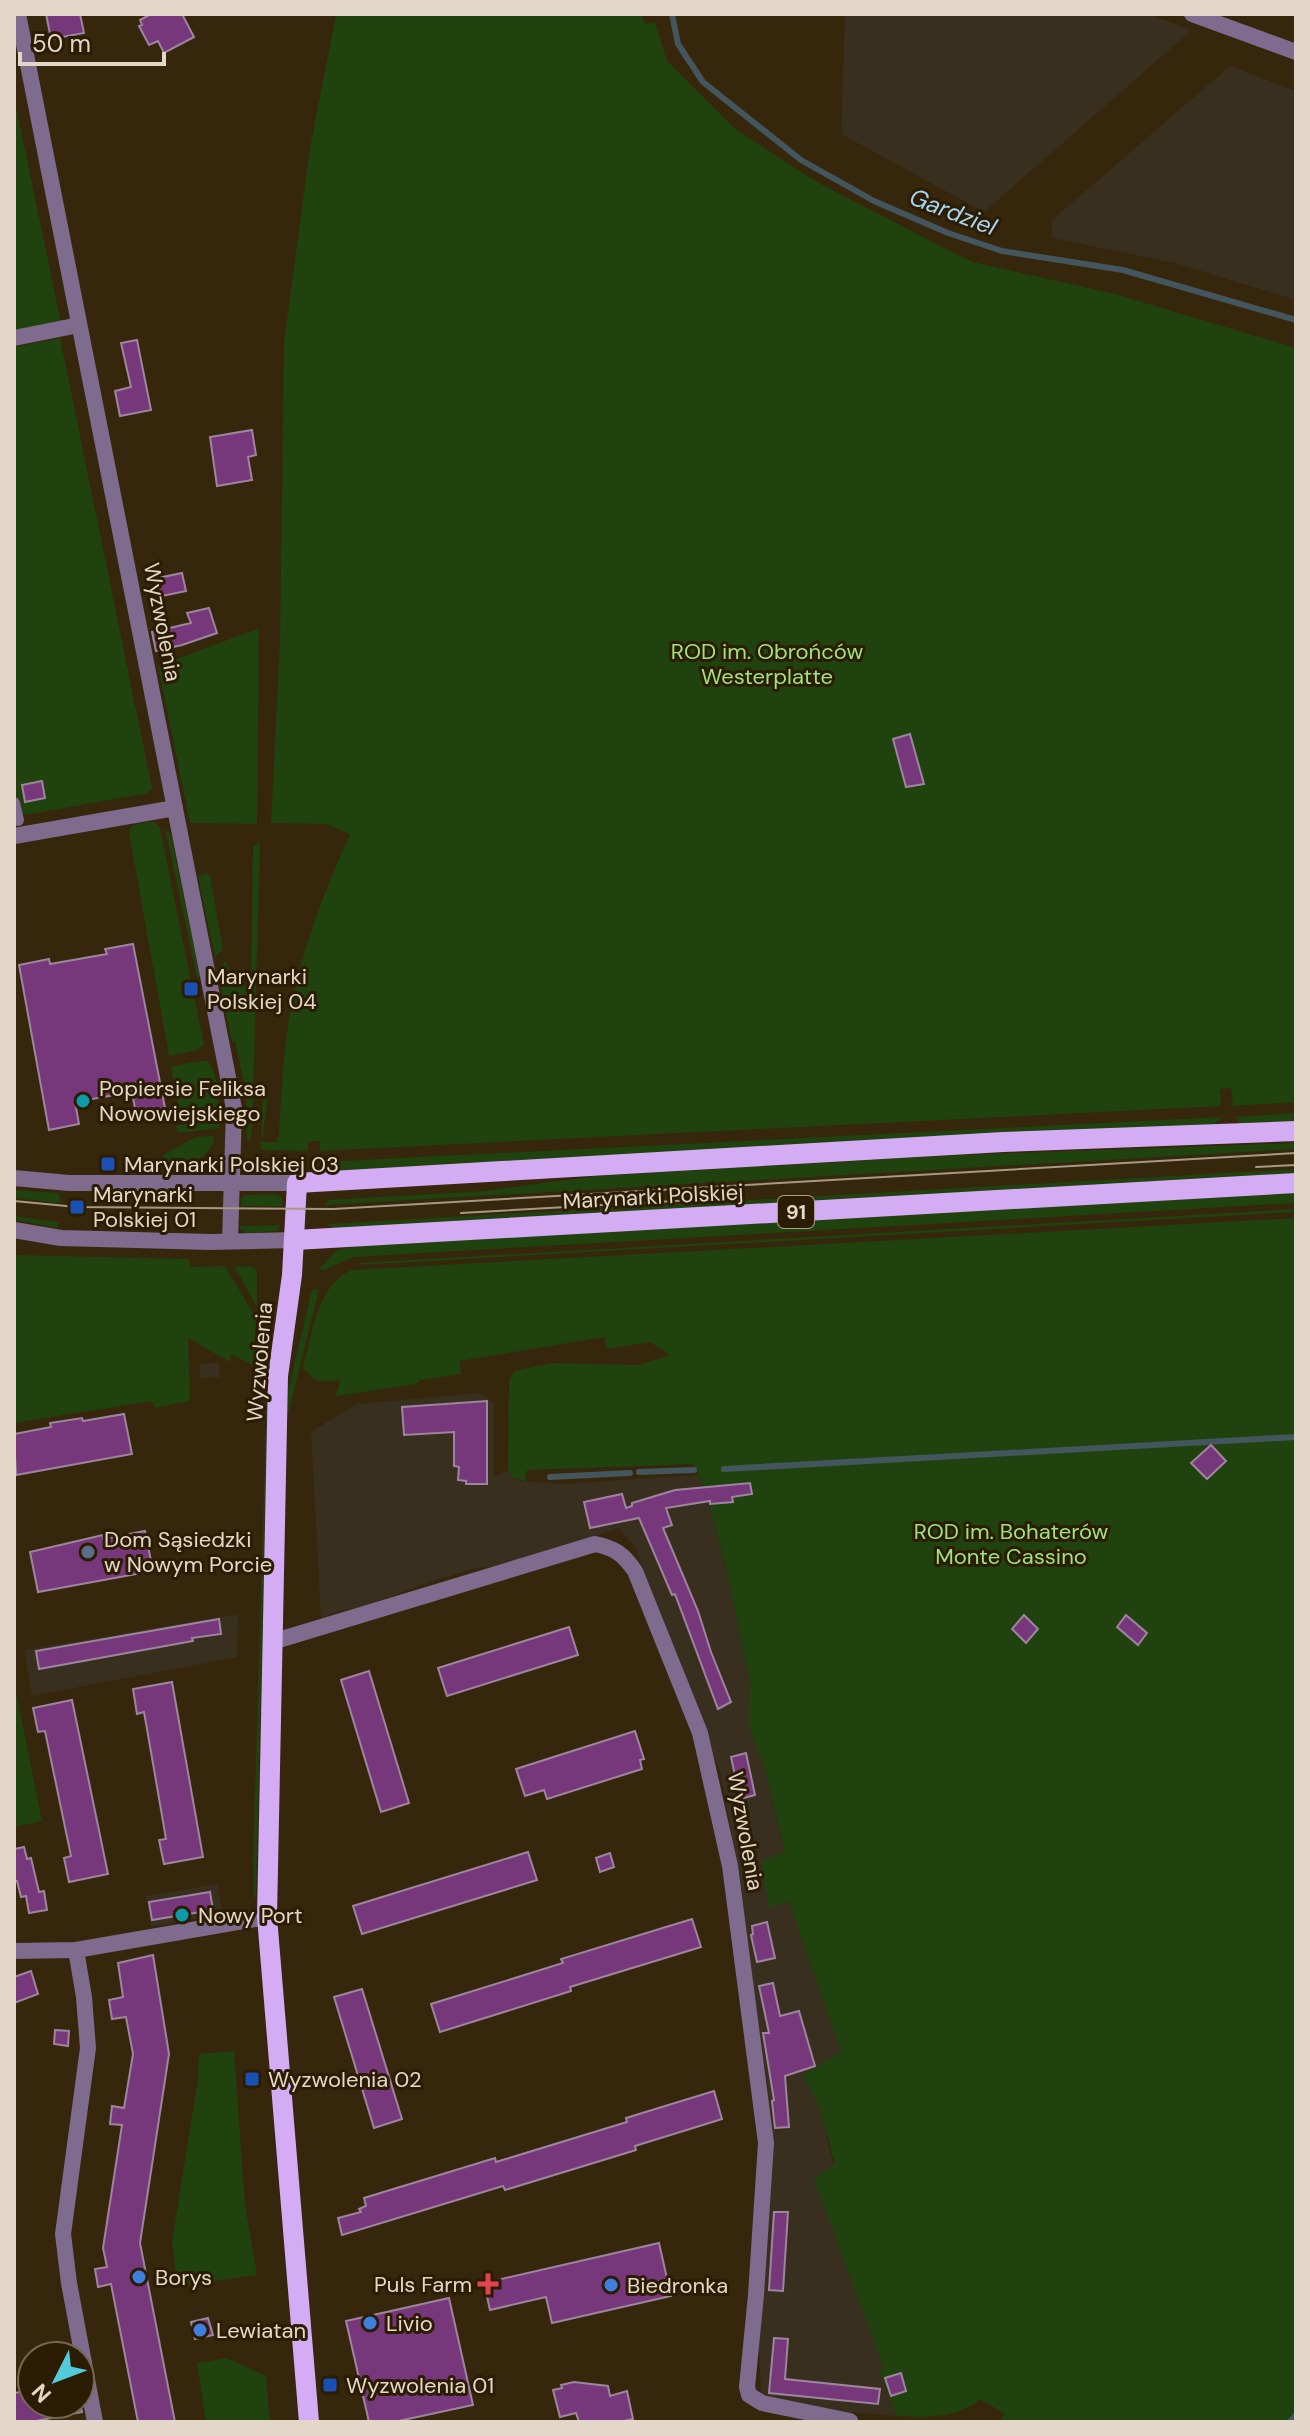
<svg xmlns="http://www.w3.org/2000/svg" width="1310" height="2436" viewBox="0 0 1310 2436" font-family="'DM Sans',sans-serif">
  <rect width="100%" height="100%" fill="#36260c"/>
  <!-- industrial -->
  <g fill="#382f1f">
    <polygon points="845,14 1148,14 1192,30 984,212 841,134"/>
    <polygon points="1230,66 1296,91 1296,300 1175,263 1052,238 1052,220"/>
    <polygon points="219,1363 220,1377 200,1378 199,1364"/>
    <polygon points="480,1393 494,1403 494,1477 508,1470 512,1477 519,1481 563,1484 698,1475 705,1489 726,1568 750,1682 750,1727 765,1769 785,1853 769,1907 789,1900 841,2052 804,2075 819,2106 883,2366 880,2373 897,2416 837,2411 761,2395 759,2347 771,2139 767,2085 736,1864 721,1774 635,1547 619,1528 495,1568 479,1567 436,1580 362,1607 342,1610 321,1618 311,1432 356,1404"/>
    <polygon points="238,1614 237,1657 32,1696 24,1650"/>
    <polygon points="217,1884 223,1914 151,1927 146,1896"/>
  </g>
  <!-- green -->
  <g fill="#20420e">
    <path d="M336,14H641L645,24L655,22L667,61L735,129L815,181L946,249L973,262L1115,294L1296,348V1102L1233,1106L1231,1088L1220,1089L1221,1106L320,1151V1141L308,1142V1151L261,1150L263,1093L268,1094L262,1142H278C282,1100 282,1055 290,1014C301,950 324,892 350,834L326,824L271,823L280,640L284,342L310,148Z"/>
    <polygon points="14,97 61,323 14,332"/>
    <polygon points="60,338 152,788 148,793 14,817 14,347"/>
    <polygon points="259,628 257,824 190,823 158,666"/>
    <polygon points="148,822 154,822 160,828 204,1045 197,1050 169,1056 129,833 132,825"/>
    <polygon points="165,828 171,835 200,977 197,978"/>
    <polygon points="260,842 253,1102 251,1140 247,1140 246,1091 235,1042 232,1042 217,969 226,961 234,987 251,985 253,846"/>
    <polygon points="206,873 210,876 223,949 215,957 198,876"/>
    <path d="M201,1061H207C221,1076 218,1109 220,1128L178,1133L176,1126L194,1123L190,1106L179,1108L171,1066Z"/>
    <polygon points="1296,1113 1296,1122 1246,1124 1239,1123 1235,1117"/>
    <polygon points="1222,1117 1215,1124 335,1171 322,1162"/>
    <polygon points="213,1136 213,1144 199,1162 163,1162 164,1154 196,1137"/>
    <polygon points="1296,1143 1296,1149 324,1205 329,1200 484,1191 597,1176 957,1155"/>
    <polygon points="248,1162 307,1163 303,1169 298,1171 263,1172"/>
    <polygon points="1296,1169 1296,1173 333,1228 326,1224"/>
    <polygon points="14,1190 59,1193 60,1203 14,1198"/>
    <polygon points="1296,1193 1296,1203 353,1257 324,1270 318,1270 337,1250 358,1246"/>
    <polygon points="277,1194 282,1198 283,1206 241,1206 241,1199 245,1195"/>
    <polygon points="1296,1209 1296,1212 359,1265 359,1263"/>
    <polygon points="14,1216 58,1222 58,1228 14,1220"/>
    <path d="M1296,1218V2422H1000L1005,2414L980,2399C960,2418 924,2418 897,2416L880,2373L883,2366L814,2179L835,2164L819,2106L803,2075L841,2052L789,1901L769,1908L761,1861L785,1852L765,1769L749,1727L750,1682L726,1568L705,1489L693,1464L527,1470L525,1482L512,1477L508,1470L509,1381L514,1371L552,1363L638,1365L670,1355L650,1342L607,1349L604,1337L460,1361L461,1374L421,1380L416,1384L336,1396L340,1380C322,1383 314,1383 303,1367C313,1333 316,1287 351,1270Z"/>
    <polygon points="281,1225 276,1231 247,1233 240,1229 240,1226"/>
    <polygon points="14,1255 189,1259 190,1267 225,1266 256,1318 254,1366 231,1354 230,1362 188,1338 190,1401 155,1408 152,1401 14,1423"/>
    <polygon points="234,1266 254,1267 257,1271 257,1307"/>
    <polygon points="270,1284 256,1895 254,1900 253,1861"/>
    <polygon points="312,1289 319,1290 287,1418 288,1392"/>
    <polygon points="14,1682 42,1821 14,1827"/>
    <polygon points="234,2051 245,2205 257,2275 177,2286 172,2241 198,2079 199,2054"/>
    <polygon points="227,2358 266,2376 270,2422 206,2422 197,2363"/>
  </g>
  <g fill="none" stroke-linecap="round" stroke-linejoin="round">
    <!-- stream -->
    <g stroke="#44565d" stroke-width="6">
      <polyline points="672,14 678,44 703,82 801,160 874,201 948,233 1002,251 1123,270 1296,320"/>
      <polyline points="724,1469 1296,1437"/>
      <polyline points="639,1472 694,1470"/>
      <polyline points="550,1477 630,1473"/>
      <polyline points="1290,2422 1296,2415"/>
    </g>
  </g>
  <!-- building -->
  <g fill="#77387b" stroke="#9d859e" stroke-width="2">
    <polygon points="46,14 80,14 84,33 51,39"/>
    <polygon points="151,14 182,14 194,37 164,53 158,41 149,45 139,26 142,25 140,20"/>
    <polygon points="137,340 151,410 120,416 115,391 131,387 121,343"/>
    <polygon points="252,430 256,455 248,457 252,480 217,486 210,437"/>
    <polygon points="182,573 186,591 157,597 153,579"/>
    <polygon points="209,608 217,633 182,645 156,651 152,632 191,623 187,613"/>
    <polygon points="910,734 924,784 906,787 893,739"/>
    <polygon points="42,781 45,798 25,802 22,785"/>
    <polygon points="133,944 165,1108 136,1114 132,1092 75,1102 79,1124 49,1130 19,965 49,959 50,964 107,954 105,949"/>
    <polygon points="487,1401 487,1484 466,1484 466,1481 458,1480 459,1467 454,1466 454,1432 404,1435 402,1407"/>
    <polygon points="124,1414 132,1454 16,1475 14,1434 51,1427 50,1423 82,1418 83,1421"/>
    <polygon points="1211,1445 1226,1461 1207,1479 1191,1463"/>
    <polygon points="750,1483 752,1494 732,1497 733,1502 710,1504 710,1501 666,1508 672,1525 663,1528 698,1611 711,1652 731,1702 718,1709 675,1594 672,1595 639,1518 590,1528 584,1502 622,1494 626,1508 632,1506 632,1503 675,1490"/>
    <polygon points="145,1531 153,1571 38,1592 30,1552 103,1535 103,1539"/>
    <polygon points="1024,1615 1038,1629 1026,1643 1012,1629"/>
    <polygon points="1126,1615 1147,1633 1138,1645 1117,1627"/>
    <polygon points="219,1619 221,1634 192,1638 193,1641 39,1669 36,1651"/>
    <polygon points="569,1627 578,1655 447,1696 438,1668"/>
    <polygon points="369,1671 409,1803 381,1812 341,1680"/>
    <polygon points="172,1682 203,1857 164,1864 159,1840 166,1839 155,1775 144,1712 137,1714 133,1689"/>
    <polygon points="72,1700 108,1874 69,1882 64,1858 71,1856 45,1731 38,1732 33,1708"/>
    <polygon points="635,1731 644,1759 640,1760 642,1769 547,1799 544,1790 525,1796 516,1769"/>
    <polygon points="746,1753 755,1795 740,1799 731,1757"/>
    <polygon points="24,1847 27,1859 31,1858 39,1892 44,1891 47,1910 29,1913 26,1896 21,1897 17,1881 14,1881 14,1849"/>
    <polygon points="528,1852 537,1880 362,1934 353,1906"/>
    <polygon points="610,1853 614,1867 600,1872 596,1858"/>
    <polygon points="210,1892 213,1910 152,1920 149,1902"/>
    <polygon points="692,1919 701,1947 570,1987 571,1991 440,2032 431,2004 563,1963 561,1959"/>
    <polygon points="767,1922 775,1958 757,1962 751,1935 753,1934 752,1926"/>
    <polygon points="153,1955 169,2054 140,2243 175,2422 138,2422 111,2284 98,2287 95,2269 107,2267 103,2248 122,2125 110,2124 112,2106 124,2108 133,2054 126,2017 112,2019 109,2000 123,1997 118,1963"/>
    <polygon points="31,1971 38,1994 14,2003 14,1977"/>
    <polygon points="773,1983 780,2016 799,2011 815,2066 785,2076 789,2127 775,2128 772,2101 774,2100 763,2033 769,2033 759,1986"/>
    <polygon points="362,1989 402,2119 374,2128 334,1997"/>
    <polygon points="55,2030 69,2031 68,2046 54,2044"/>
    <polygon points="714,2091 722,2119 635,2146 636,2150 505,2190 503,2186 342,2235 338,2218 361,2212 359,2209 366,2206 364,2198 495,2158 496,2162 604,2129 627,2122 626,2118"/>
    <polygon points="774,2212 788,2212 783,2291 769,2290"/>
    <polygon points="659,2243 671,2296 552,2323 546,2297 490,2310 484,2283"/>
    <polygon points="449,2298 473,2405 394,2422 369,2422 346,2321"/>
    <polygon points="208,2318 213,2335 195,2339 191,2322"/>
    <polygon points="774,2338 788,2339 785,2379 880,2389 878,2404 769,2393"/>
    <polygon points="901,2373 906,2391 891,2396 885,2378"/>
    <polygon points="574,2382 608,2386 610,2396 627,2391 633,2419 619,2422 579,2422 576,2413 560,2417 553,2390 562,2388 561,2385"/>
    <polygon points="32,2390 32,2404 80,2404 82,2412 31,2422 14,2422 14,2393"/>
  </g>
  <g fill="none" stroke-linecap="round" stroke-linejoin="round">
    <!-- pedestrian -->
    <polyline stroke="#7e6b8e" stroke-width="12" points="14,803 18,820"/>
    <!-- minor -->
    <g stroke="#7e6b8e" stroke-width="16">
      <polyline points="14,338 79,325"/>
      <polyline points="14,836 175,808"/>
      <path d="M272,1642L595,1544C615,1548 623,1554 635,1571L700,1733L730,1866L766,2143L756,2295L747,2387L749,2395L762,2403L850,2421"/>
      <polyline points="76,1950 84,1997 88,2048 63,2234 69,2283 95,2422"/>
      <polyline points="14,1951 76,1950 267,1917"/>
    </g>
    <!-- tertiary -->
    <g stroke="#7e6b8e" stroke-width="16">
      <polyline points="18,14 229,1082 234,1109 230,1241"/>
      <polyline points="1192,14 1296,52"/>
      <polyline points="14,1178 69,1183 297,1183"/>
      <polyline points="14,1230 61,1238 210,1242 295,1240"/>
    </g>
    <!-- primary -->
    <g stroke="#d3acf4" stroke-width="20">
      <polyline points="295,1240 1296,1183"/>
      <polyline points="309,2422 267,1917 278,1376 292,1275 297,1183 1003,1142 1296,1131"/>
    </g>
    <!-- tram -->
    <g stroke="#a69986" stroke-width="2">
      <polyline points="1256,1167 1296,1165"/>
      <polyline points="14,1201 77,1207 333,1209 1296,1153"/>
      <polyline points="461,1213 693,1200"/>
    </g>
  </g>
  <!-- markers -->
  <g fill="#1a4fb4" stroke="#2c1c03" stroke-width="3">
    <rect x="183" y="981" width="16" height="16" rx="4"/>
    <rect x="100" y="1156" width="16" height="16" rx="4"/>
    <rect x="69" y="1199" width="16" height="16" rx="4"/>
    <rect x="244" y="2071" width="16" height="16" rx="4"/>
    <rect x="322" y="2377" width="16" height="16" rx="4"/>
  </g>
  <g fill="#0f9aa8" stroke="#2c1c03" stroke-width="3">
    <circle cx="83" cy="1101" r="8"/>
    <circle cx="182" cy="1915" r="8"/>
  </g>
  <circle fill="#5c6f8a" stroke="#2c1c03" stroke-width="3" cx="88" cy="1552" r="8"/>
  <g fill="#3f7fe0" stroke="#2c1c03" stroke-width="3">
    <circle cx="139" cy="2277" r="8"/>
    <circle cx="611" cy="2285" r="8"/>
    <circle cx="370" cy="2323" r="8"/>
    <circle cx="200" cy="2330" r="8"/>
  </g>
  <path fill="#e0444e" stroke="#2c1c03" stroke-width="3" d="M484 2272h8v8h8v8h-8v8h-8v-8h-8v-8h8z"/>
  <g text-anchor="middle" stroke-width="6" stroke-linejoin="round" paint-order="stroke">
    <!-- shield labels -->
    <rect fill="#2c1c03" stroke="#ab9f8d" stroke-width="2" x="778" y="1196" width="36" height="32" rx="6"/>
    <g font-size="20" font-weight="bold" fill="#e2d7c8">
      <text x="796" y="1219">91</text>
    </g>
    <!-- street labels -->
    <g font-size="22" fill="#e2d7c8" stroke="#2c1c03">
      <text transform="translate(163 622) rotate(79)" y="8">Wyzwolenia</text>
      <text transform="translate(653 1196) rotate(-3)" y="8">Marynarki Polskiej</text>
      <text transform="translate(259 1362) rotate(-85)" y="8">Wyzwolenia</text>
      <text transform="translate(746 1831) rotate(80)" y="8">Wyzwolenia</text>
    </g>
    <!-- park labels -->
    <g font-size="22" fill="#9ce57b" stroke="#2c1c03">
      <text x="767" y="659">ROD im. Obrońców<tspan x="767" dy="25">Westerplatte</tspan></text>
      <text x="1011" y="1539">ROD im. Bohaterów<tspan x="1011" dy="25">Monte Cassino</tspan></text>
    </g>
    <!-- poi labels -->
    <g font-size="22" fill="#e2d7c8" stroke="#2c1c03" text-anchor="start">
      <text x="207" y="984">Marynarki<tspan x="207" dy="25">Polskiej 04</tspan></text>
      <text x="99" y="1096">Popiersie Feliksa<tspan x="99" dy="25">Nowowiejskiego</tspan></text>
      <text x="124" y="1172">Marynarki Polskiej 03</text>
      <text x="93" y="1202">Marynarki<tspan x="93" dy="25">Polskiej 01</tspan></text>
      <text x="104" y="1547">Dom Sąsiedzki<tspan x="104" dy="25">w Nowym Porcie</tspan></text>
      <text x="198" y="1923">Nowy Port</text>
      <text x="268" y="2087">Wyzwolenia 02</text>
      <text x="155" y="2285">Borys</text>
      <text x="472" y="2292" text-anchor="end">Puls Farm</text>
      <text x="627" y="2293">Biedronka</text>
      <text x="386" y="2331">Livio</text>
      <text x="216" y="2338">Lewiatan</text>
      <text x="346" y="2393">Wyzwolenia 01</text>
    </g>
    <!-- water labels -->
    <g font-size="24" font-style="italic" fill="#a6d4f1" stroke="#2c1c03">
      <text transform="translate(953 212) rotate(21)" y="8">Gardziel</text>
    </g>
  </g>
  <!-- border -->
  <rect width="1310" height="2436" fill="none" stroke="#e2d7c8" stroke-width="32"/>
  <!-- north arrow -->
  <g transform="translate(56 2380) rotate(228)"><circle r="38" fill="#2c1c03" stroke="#756752" stroke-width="2"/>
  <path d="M0-6L14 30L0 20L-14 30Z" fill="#53cbda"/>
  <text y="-12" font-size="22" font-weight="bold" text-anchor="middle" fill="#e2d7c8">N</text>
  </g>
  <!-- scale -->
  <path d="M20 52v12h144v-12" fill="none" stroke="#e2d7c8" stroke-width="4"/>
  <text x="32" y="52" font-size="24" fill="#e2d7c8" stroke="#2c1c03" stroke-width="6" paint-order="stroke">50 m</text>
</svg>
